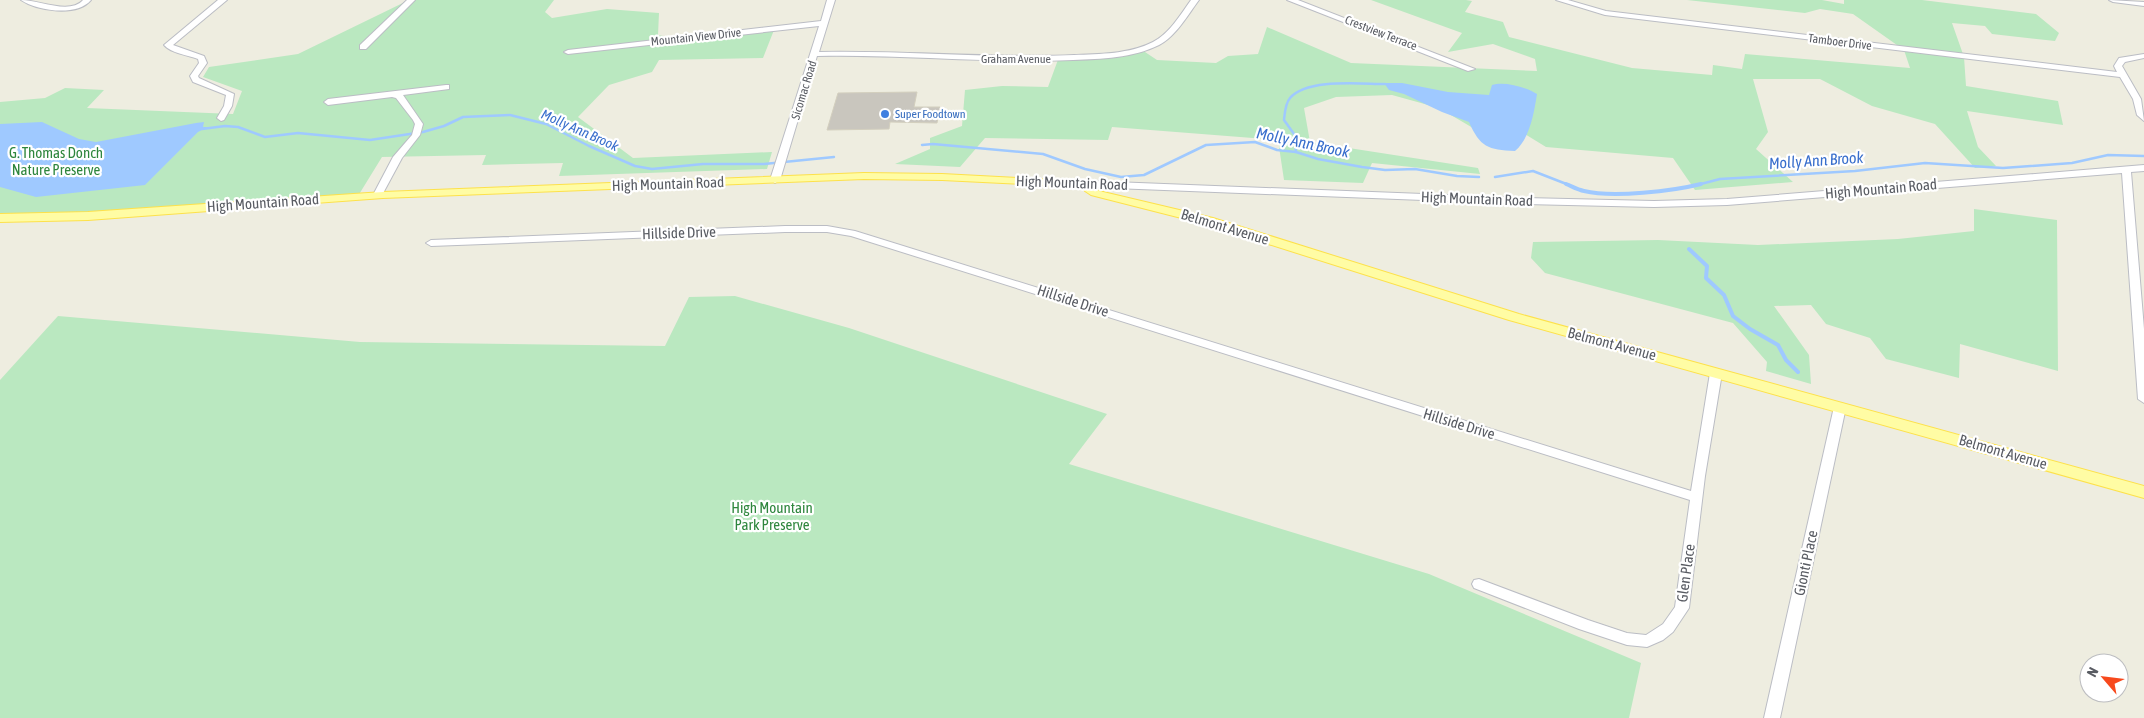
<svg xmlns="http://www.w3.org/2000/svg" width="2144" height="718" viewBox="0 0 2144 718" font-family="'Asap Condensed',sans-serif">
  <rect width="100%" height="100%" fill="#eeede0"/>
  <!-- green -->
  <g fill="#bae8c0">
    <polygon points="409,0 554,0 545,12 552,18 607,9 659,13 658,35 678,39 774,30 763,58 659,60 652,72 609,85 578,117 633,158 772,152 767,169 559,176 563,163 482,165 486,155 382,157 358,196 0,218 0,102 45,98 65,88 104,90 87,108 233,114 242,91 203,77 209,67 298,54"/>
    <polygon points="1371,0 1466,0 1472,1 1465,12 1503,22 1509,37 1632,68 1712,75 1713,65 1742,69 1745,54 1910,68 1904,50 1853,14 1820,9 1805,13 1687,0 1822,0 1844,4 1844,0 1922,0 2036,14 2059,33 2055,41 1992,34 1985,26 1952,23 1964,57 1966,86 2058,101 2063,125 1967,111 1978,147 1996,166 1975,168 1935,124 1872,106 1820,79 1753,79 1768,132 1756,149 1793,182 1695,190 1673,158 1546,147 1523,133 1495,141 1439,108 1392,95 1336,97 1304,108 1310,142 1478,168 1480,174 1372,163 1363,183 1284,180 1278,140 1112,127 1108,140 985,138 960,167 895,164 930,149 930,138 962,126 965,90 1002,86 1048,87 1059,57 1142,50 1157,60 1216,63 1228,56 1258,54 1267,27 1351,63 1537,71 1535,59 1493,44 1448,52 1462,33"/>
    <polygon points="1974,209 2057,220 2058,371 1960,344 1959,378 1886,359 1870,338 1826,324 1811,305 1774,306 1809,355 1811,384 1766,371 1767,362 1733,323 1545,273 1531,258 1533,242 1658,240 1758,245 1898,239 1974,231"/>
    <polygon points="735,296 849,328 1107,414 1069,464 1429,574 1641,663 1629,718 0,718 0,380 58,316 360,342 665,346 689,297"/>
  </g>
  <!-- water -->
  <g fill="#9fc9ff">
    <path d="M1384,83H1402L1448,92L1489,95L1492,85C1504,81 1526,87 1537,94C1534,113 1530,138 1515,151C1488,150 1480,147 1469,122L1442,112L1404,94L1389,90Z"/>
    <polygon points="42,122 79,139 96,142 196,123 204,122 203,127 208,127 198,132 145,185 36,197 0,187 0,124"/>
  </g>
  <g fill="none" stroke-linecap="round" stroke-linejoin="round">
    <!-- stream-far1 -->
    <g stroke="#9fc9ff" stroke-width="2.5">
      <polyline points="202,129 225,126 238,127 265,137 298,133 370,140 423,132 444,126 463,117 510,115 546,124 589,146 635,166 652,169 703,164 764,164 834,157"/>
      <polyline points="922,145 933,144 1043,154 1085,169 1121,177 1144,175 1206,145 1255,142 1277,150 1296,152 1318,159 1362,167 1385,170 1415,169 1457,176 1479,177"/>
      <path d="M1296,152L1294,134L1284,120C1285,112 1285,104 1290,98C1307,78 1361,84 1385,84"/>
      <polyline points="1495,177 1533,171 1569,185"/>
      <polyline points="1697,185 1720,179 1855,171 1925,163 2003,168 2072,163 2108,155 2144,156"/>
    </g>
    <!-- stream -->
    <g stroke="#9fc9ff" stroke-width="4">
      <path d="M1566,184C1571,186 1578,190 1584,191C1613,198 1673,191 1701,184"/>
      <polyline points="1689,249 1707,266 1706,278 1724,295 1733,316 1750,329 1778,345 1786,360 1798,372"/>
    </g>
  </g>
  <!-- building -->
  <polygon fill="#c9c6be" stroke="#d3cfbe" points="917,92 914,107 940,107 937,123 890,122 889,129 827,130 838,93"/>
  <g fill="none" stroke-linecap="round" stroke-linejoin="round">
    <!-- minor casing -->
    <g stroke="#bbbdc4" stroke-width="2">
      <g id="minor">
        <path d="M21,0C39,0 70,15 83,0H91C77,17 37,11 21,0Z"/>
        <path d="M218,0H227L173,45L204,56L207,63L198,76L199,78L234,94L232,106L224,120L221,121L217,118L224,106L226,95L193,82L190,76L199,63L198,59C187,55 171,53 164,45Z"/>
        <polygon points="407,0 415,0 366,49 360,49 360,45"/>
        <path d="M827,0H835L819,52C904,50 989,59 1074,55C1100,54 1130,54 1153,42C1170,33 1180,15 1191,0H1199C1187,16 1176,36 1159,45C1133,58 1101,59 1073,60C988,64 903,54 817,56L780,180L775,183L770,180L819,26L568,54L564,52L568,50L821,21Z"/>
        <polygon points="1287,0 1298,0 1475,69 1468,71"/>
        <polygon points="1556,0 1568,0 1606,11 2117,72 2114,66 2119,58 2144,54 2144,58 2125,62 2122,66 2141,99 2144,121 2137,115 2133,99 2120,77 1605,15"/>
        <polygon points="2109,0 2144,2 2144,6 2113,2"/>
        <polygon points="446,85 449,85 449,89 403,95 423,124 420,135 402,158 381,197 375,197 373,195 393,157 412,135 415,124 413,120 396,98 392,97 328,105 324,102 328,99"/>
        <polygon points="2144,165 2144,171 2131,172 2144,329 2144,403 2138,399 2122,173 1727,205 1654,207 1525,204 1088,187 1083,184 1088,181 1525,198 1654,201 1727,199"/>
        <polygon points="785,226 827,226 855,231 1691,491 1710,373 1712,370 1720,370 1722,373 1705,476 1689,608 1673,632 1663,640 1647,647 1627,645 1579,629 1474,588 1472,584 1474,580 1479,579 1588,620 1627,633 1646,635 1663,624 1675,607 1690,500 851,236 827,232 785,232 431,246 426,243 431,240"/>
        <polygon points="1840,403 1846,407 1780,718 1764,718 1834,407"/>
      </g>
    </g>
    <!-- major casing -->
    <g stroke="#fde14b" stroke-width="2">
      <polygon id="major" points="864,173 942,174 1092,182 1094,187 1099,191 1213,218 1519,314 2144,486 2144,498 1509,320 1205,224 1091,195 1085,191 1083,187 942,180 864,179 383,198 88,220 0,222 0,214 88,212 383,192"/>
    </g>
    <!-- minor -->
    <use href="#minor" fill="#fff" fill-rule="evenodd"/>
    <!-- major -->
    <use href="#major" fill="#fffca4" fill-rule="evenodd"/>
  </g>
  <!-- markers -->
  <circle fill="#3f7fe0" stroke="#fff" stroke-width="2" cx="885" cy="114" r="5"/>
  <g text-anchor="middle" stroke-width="4.5" stroke-linejoin="round" paint-order="stroke">
    <!-- far-street labels -->
    <g font-size="12" fill="#595c63" stroke="#fff">
      <text transform="translate(1381 33) rotate(21)" y="4">Crestview Terrace</text>
      <text transform="translate(696 37) rotate(-6)" y="4">Mountain View Drive</text>
      <text transform="translate(1840 42) rotate(7)" y="4">Tamboer Drive</text>
      <text x="1016" y="63">Graham Avenue</text>
      <text transform="translate(804 90) rotate(-73)" y="4">Sicomac Road</text>
    </g>
    <!-- far-shop labels -->
    <g font-size="12" fill="#366cbe" stroke="#fff" text-anchor="start">
      <text x="895" y="118">Super Foodtown</text>
    </g>
    <!-- far-water labels -->
    <g font-size="14" font-style="italic" fill="#386ecc" stroke="#fff">
      <text transform="translate(580 130) rotate(24)" y="5">Molly Ann Brook</text>
    </g>
    <!-- park labels -->
    <g font-size="15" fill="#2e863d" stroke="#fff">
      <text x="56" y="158">G. Thomas Donch<tspan x="56" dy="17">Nature Preserve</tspan></text>
      <text x="772" y="513">High Mountain<tspan x="772" dy="17">Park Preserve</tspan></text>
    </g>
    <!-- street labels -->
    <g font-size="15" fill="#595c63" stroke="#fff">
      <text transform="translate(1072 183) rotate(2)" y="5">High Mountain Road</text>
      <text transform="translate(668 184) rotate(-2)" y="5">High Mountain Road</text>
      <text transform="translate(1881 189) rotate(-5)" y="5">High Mountain Road</text>
      <text transform="translate(1477 199) rotate(2)" y="5">High Mountain Road</text>
      <text transform="translate(263 203) rotate(-4)" y="5">High Mountain Road</text>
      <text transform="translate(1225 227) rotate(17)" y="5">Belmont Avenue</text>
      <text transform="translate(679 233) rotate(-2)" y="5">Hillside Drive</text>
      <text transform="translate(1073 301) rotate(18)" y="5">Hillside Drive</text>
      <text transform="translate(1612 344) rotate(15)" y="5">Belmont Avenue</text>
      <text transform="translate(1459 424) rotate(17)" y="5">Hillside Drive</text>
      <text transform="translate(2003 452) rotate(16)" y="5">Belmont Avenue</text>
      <text transform="translate(1806 563) rotate(-78)" y="5">Gionti Place</text>
      <text transform="translate(1686 573) rotate(-82)" y="5">Glen Place</text>
    </g>
    <!-- water labels -->
    <g font-size="16" font-style="italic" fill="#386ecc" stroke="#fff">
      <text transform="translate(1303 142) rotate(12)" y="6">Molly Ann Brook</text>
      <text transform="translate(1816 160) rotate(-4)" y="6">Molly Ann Brook</text>
    </g>
  </g>
  <!-- north arrow -->
  <g transform="translate(2104 678) rotate(298)"><circle r="24" fill="#ffffff" stroke="#bdbec1"/>
  <path d="M0-4L9 19L0 12L-9 19Z" fill="#f7491d"/>
  <text y="-8" font-size="14" font-weight="bold" text-anchor="middle" fill="#595c63">N</text>
  </g>
</svg>
